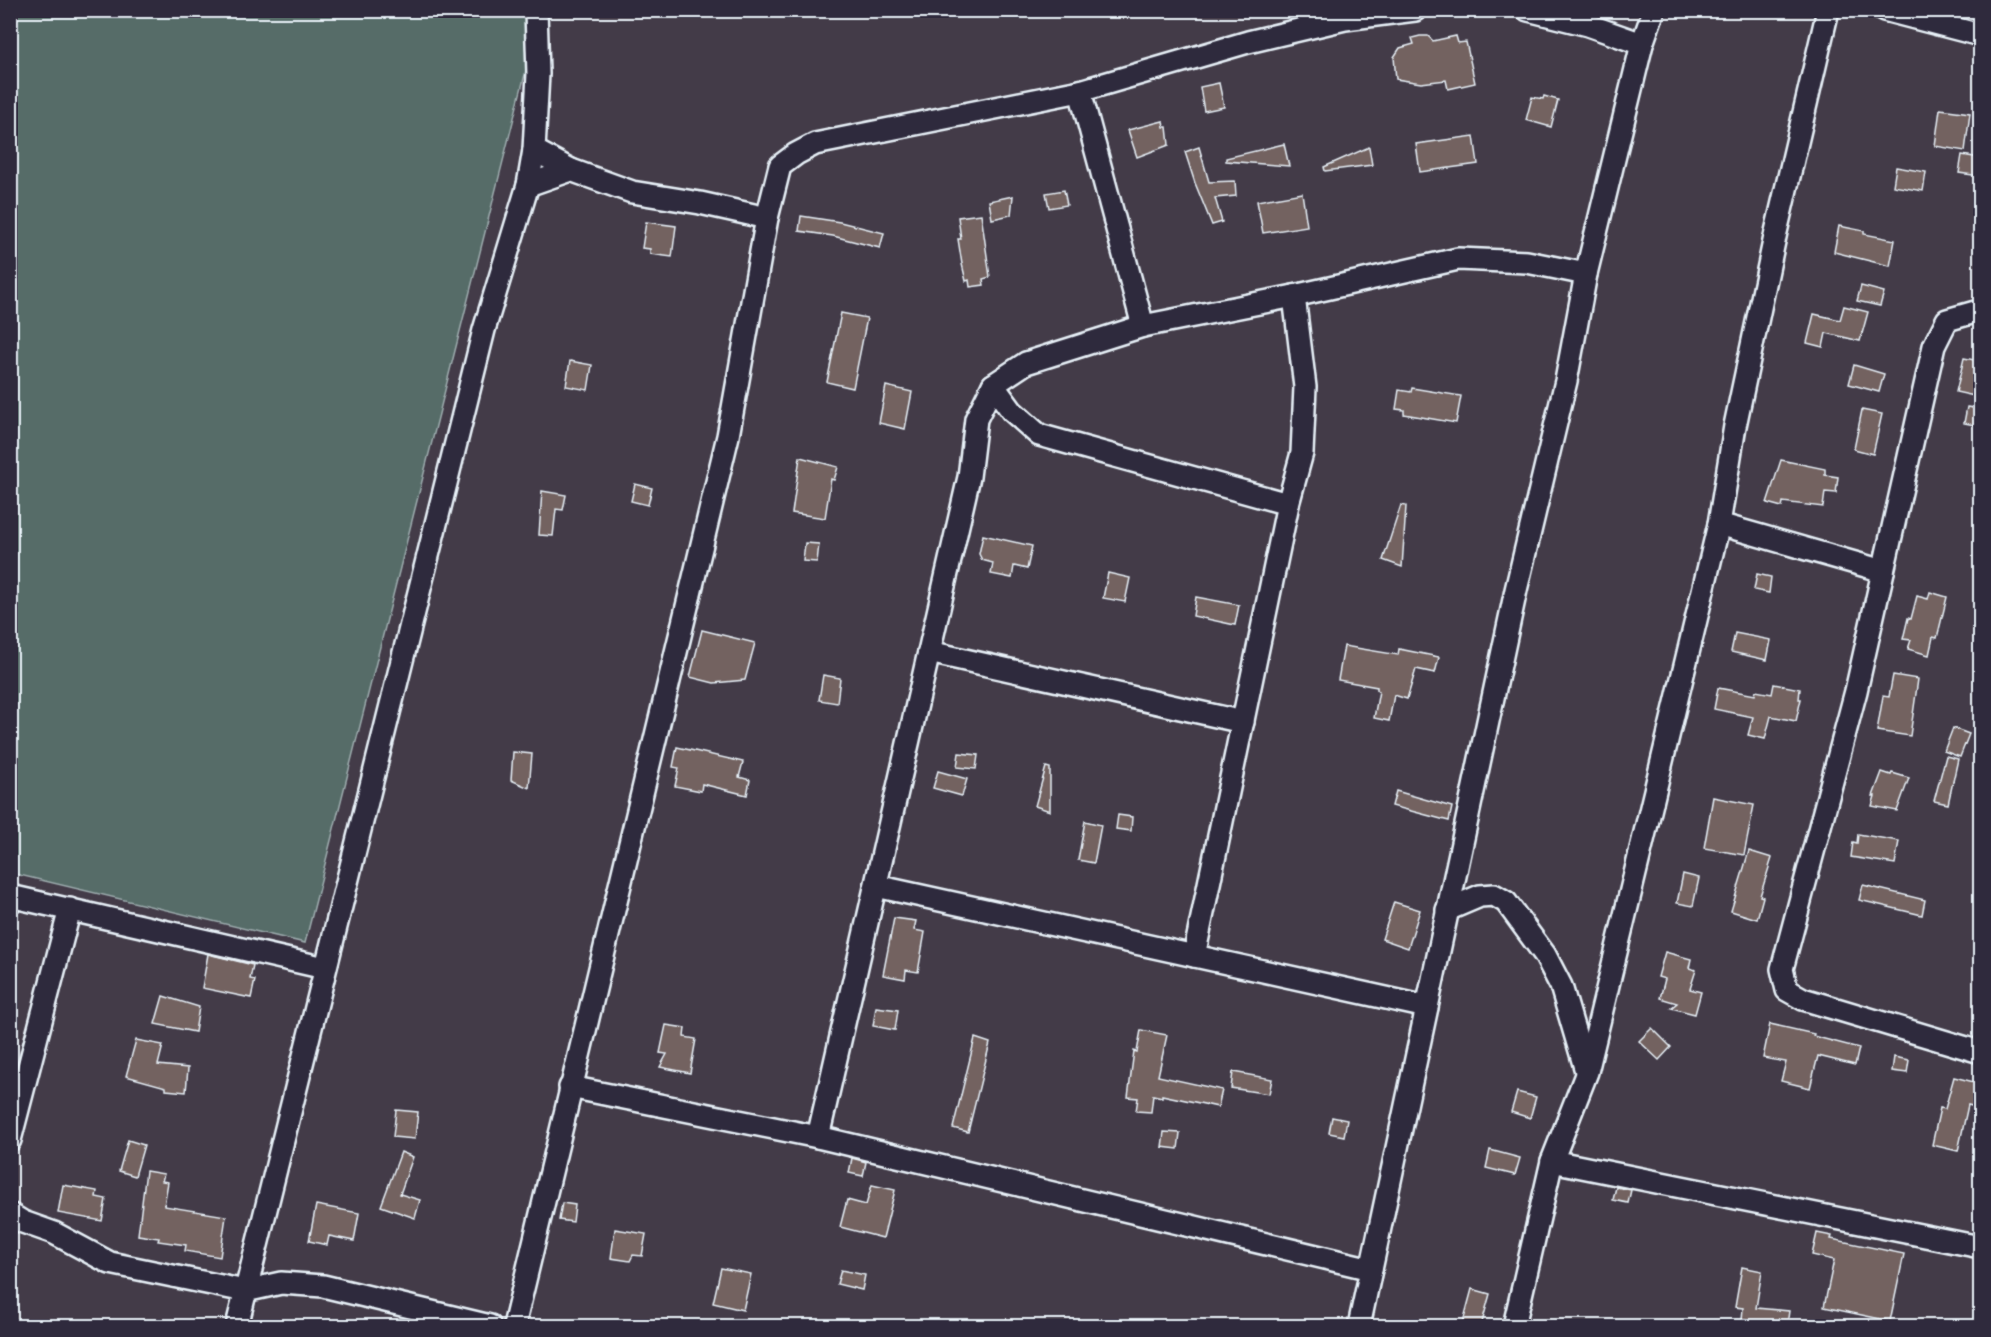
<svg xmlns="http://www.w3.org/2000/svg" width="1991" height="1337" viewBox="0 0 1991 1337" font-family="Dekko,sans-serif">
  <rect width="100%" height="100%" fill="#433b48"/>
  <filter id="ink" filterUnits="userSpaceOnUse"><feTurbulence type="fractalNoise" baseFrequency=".0167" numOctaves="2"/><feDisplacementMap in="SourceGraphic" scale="12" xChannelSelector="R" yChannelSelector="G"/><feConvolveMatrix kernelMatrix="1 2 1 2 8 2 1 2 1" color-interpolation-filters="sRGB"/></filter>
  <g filter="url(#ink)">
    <!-- green -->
    <polygon fill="#566c68" stroke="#9faeb0" stroke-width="1.5" points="11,11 541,11 305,943 11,873"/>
    <!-- building -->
    <g fill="#736260" stroke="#e8f1f8" stroke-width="1.5">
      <polygon points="1420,36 1428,36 1433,41 1456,36 1458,43 1466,42 1475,83 1448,89 1446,80 1421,83 1396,79 1394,57 1400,48 1414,44 1412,38"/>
      <polygon points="1219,83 1224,107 1204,111 1200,87"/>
      <polygon points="1544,96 1558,100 1551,127 1526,120 1532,97 1543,99"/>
      <polygon points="1940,109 1970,113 1965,151 1935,146"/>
      <polygon points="1163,121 1164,127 1167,127 1169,145 1137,157 1128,130"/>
      <polygon points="1474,136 1478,164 1420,172 1416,144"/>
      <polygon points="1284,144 1289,166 1226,161 1226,158"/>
      <polygon points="1199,147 1209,182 1235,181 1236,196 1215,198 1222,222 1212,225 1195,183 1185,152"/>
      <polygon points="1369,147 1372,165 1325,171 1324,167"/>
      <polygon points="1962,155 1980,158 1980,176 1959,173"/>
      <polygon points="1896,167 1926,172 1923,191 1893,186"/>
      <polygon points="1064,190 1067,205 1049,208 1046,193"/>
      <polygon points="1302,193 1307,226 1263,233 1257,201"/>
      <polygon points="1013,196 1011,215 992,219 989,201"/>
      <polygon points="981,214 990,277 983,279 984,285 970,287 969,280 966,281 962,264 958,239 961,239 958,217"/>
      <polygon points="801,216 840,222 884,233 880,248 833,236 799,231"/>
      <polygon points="646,222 676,226 672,257 650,254 650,249 642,248"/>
      <polygon points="1839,226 1864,231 1864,234 1895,240 1890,266 1834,252"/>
      <polygon points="1861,286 1884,292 1880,306 1857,301"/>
      <polygon points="1844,306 1868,312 1860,341 1826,333 1823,347 1807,343 1814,314 1840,320"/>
      <polygon points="841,313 867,318 853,388 827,382"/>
      <polygon points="1964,358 1980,361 1979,397 1956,392"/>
      <polygon points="570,361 592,365 588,390 566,386"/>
      <polygon points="1854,365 1884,374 1879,392 1849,384"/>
      <polygon points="886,386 912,392 905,429 879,423"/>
      <polygon points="1412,388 1461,396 1456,423 1404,414 1404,410 1396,409 1399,390 1411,392"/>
      <polygon points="1967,407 1980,409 1980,426 1964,423"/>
      <polygon points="1862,410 1882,414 1873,454 1854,449"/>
      <polygon points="800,457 838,467 834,480 831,479 825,518 792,513"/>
      <polygon points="1781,460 1825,469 1825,475 1838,477 1836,493 1825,492 1823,507 1783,502 1782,507 1767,503"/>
      <polygon points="635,484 652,488 648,505 631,501"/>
      <polygon points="542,491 566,495 563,510 556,509 553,536 539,535"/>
      <polygon points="1401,505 1406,506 1402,567 1383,560"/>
      <polygon points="983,535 1032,546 1027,569 1014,566 1012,578 991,574 993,563 982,560 979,554"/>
      <polygon points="805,543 819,544 817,562 803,561"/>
      <polygon points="1108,573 1130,578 1125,602 1103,598"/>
      <polygon points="1757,574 1771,577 1769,593 1754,590"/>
      <polygon points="1930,592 1947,597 1937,638 1933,637 1929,655 1908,649 1911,640 1903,639 1908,618 1911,619 1917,596 1928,599"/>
      <polygon points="1196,597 1239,605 1235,625 1193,616"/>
      <polygon points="702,630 755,643 745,680 714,683 690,677"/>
      <polygon points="1735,633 1771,640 1767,660 1731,652"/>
      <polygon points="1344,646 1398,655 1399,649 1439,657 1435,673 1416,669 1407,699 1394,695 1389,721 1374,718 1379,691 1377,690 1377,687 1338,680"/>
      <polygon points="823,675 840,678 837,703 819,700"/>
      <polygon points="1893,675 1918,679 1910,736 1877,731 1883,696 1889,697"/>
      <polygon points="1774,684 1800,689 1799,699 1801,699 1796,721 1771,716 1765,739 1748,735 1753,717 1714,709 1718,688 1755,695 1756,691 1772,694"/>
      <polygon points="1953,728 1969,734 1960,757 1944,751"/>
      <polygon points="677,747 743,762 739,777 750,780 747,795 702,784 701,791 675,786 679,768 673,767"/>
      <polygon points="513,752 532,754 529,788 511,780"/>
      <polygon points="959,753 978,755 976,769 957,767"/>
      <polygon points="1946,756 1958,759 1948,804 1934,801"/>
      <polygon points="1046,767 1050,768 1050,811 1035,806"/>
      <polygon points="938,771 967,779 962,796 933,788"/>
      <polygon points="1882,772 1891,775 1892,773 1909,778 1897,811 1872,806 1875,796 1873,796"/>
      <polygon points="1396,791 1452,807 1449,821 1392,806"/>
      <polygon points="1713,797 1754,805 1744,855 1704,848"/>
      <polygon points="1118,815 1132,817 1131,831 1116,829"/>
      <polygon points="1085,821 1101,825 1094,863 1078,860"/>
      <polygon points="1858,834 1899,841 1895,864 1851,857 1853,842 1857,843"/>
      <polygon points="1749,851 1772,858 1760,896 1763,897 1757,919 1731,911"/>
      <polygon points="1683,874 1699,878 1693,906 1677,903"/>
      <polygon points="1863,885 1925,900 1922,915 1859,900"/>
      <polygon points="1394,902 1420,910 1408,948 1382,939"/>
      <polygon points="894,918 916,921 914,930 925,932 918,972 906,970 905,979 883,975"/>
      <polygon points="1665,952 1691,959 1689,968 1696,970 1690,989 1701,992 1695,1014 1671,1008 1677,1003 1660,998 1665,979 1658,977"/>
      <polygon points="208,954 253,965 250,979 255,980 251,998 202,988"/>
      <polygon points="163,996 199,1007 195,1032 155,1024"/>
      <polygon points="876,1007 898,1010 895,1030 873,1026"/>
      <polygon points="1770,1024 1814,1034 1813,1036 1859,1048 1855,1065 1818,1056 1810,1088 1781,1081 1786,1062 1763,1058"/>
      <polygon points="666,1025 685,1028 684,1037 696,1039 690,1073 660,1067 667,1054 660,1053"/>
      <polygon points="1652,1028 1671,1047 1659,1060 1639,1041"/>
      <polygon points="1141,1030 1167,1035 1158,1076 1222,1090 1218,1107 1162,1095 1162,1097 1153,1095 1151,1112 1136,1111 1138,1098 1128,1097 1134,1051 1137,1052"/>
      <polygon points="975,1038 990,1043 968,1132 953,1128"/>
      <polygon points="136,1040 163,1045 158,1065 188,1068 186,1092 166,1090 166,1087 126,1076"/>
      <polygon points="1894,1057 1909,1060 1907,1073 1892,1071"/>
      <polygon points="1233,1072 1272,1079 1269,1094 1231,1088"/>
      <polygon points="1954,1077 1978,1083 1976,1089 1980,1090 1980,1108 1968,1105 1958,1151 1932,1145 1940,1108 1945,1109"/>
      <polygon points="1517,1092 1536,1097 1530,1118 1511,1112"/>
      <polygon points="396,1110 418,1112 415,1139 393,1137"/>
      <polygon points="1332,1117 1347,1120 1344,1136 1329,1133"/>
      <polygon points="1164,1132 1180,1133 1178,1149 1162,1147"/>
      <polygon points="128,1140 144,1145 135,1176 119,1171"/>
      <polygon points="1490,1150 1520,1158 1515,1175 1486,1168"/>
      <polygon points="401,1152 413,1157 400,1194 420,1200 415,1218 381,1206"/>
      <polygon points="852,1158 866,1162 863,1176 849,1173"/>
      <polygon points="146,1171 164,1174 162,1181 168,1182 164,1206 226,1216 220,1257 185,1251 186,1245 158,1241 159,1238 138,1235"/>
      <polygon points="63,1185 97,1191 96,1197 106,1199 102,1221 58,1213"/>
      <polygon points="872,1185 895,1190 883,1238 840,1227 847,1200 866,1205"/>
      <polygon points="1616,1187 1631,1190 1628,1203 1613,1200"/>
      <polygon points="562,1203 575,1205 573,1222 559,1220"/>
      <polygon points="316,1205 359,1213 354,1241 329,1236 327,1245 309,1241"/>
      <polygon points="615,1229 646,1234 642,1256 633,1255 630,1261 611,1258"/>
      <polygon points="1817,1233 1832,1236 1831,1239 1904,1254 1890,1321 1824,1307 1834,1260 1812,1255"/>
      <polygon points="1742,1267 1762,1271 1756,1308 1789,1311 1787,1325 1742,1320 1743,1308 1735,1307"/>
      <polygon points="721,1268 751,1274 743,1310 713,1303"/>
      <polygon points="841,1270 865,1275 862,1290 837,1284"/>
      <polygon points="1472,1289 1490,1294 1481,1326 1462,1326"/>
    </g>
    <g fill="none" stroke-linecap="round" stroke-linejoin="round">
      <!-- minor casing -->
      <g stroke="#e8f1f8" stroke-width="26">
        <g id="minor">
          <polyline points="1528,10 1588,25 1642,44"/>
          <polyline points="1884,10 1980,35"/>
          <polyline points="1080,91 1143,326"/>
          <polyline points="534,150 571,170 632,192 700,203 767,218"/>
          <polyline points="528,185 571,170"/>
          <polyline points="1980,313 1975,312 1947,320 1934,346 1856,691 1782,969 1787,990 1803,999 1980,1052"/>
          <polyline points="993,385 1012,411 1039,435 1288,504"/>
          <polyline points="1719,524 1883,571"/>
          <polyline points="929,652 1243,722"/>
          <polyline points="876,886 1427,1007"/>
          <polyline points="10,896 325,968"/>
          <polyline points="1447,910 1480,896 1494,895 1506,902 1545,955 1561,986 1586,1071"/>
          <polyline points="1194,956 1288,504 1302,453 1305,387 1294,296"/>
          <polyline points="570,1087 818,1137 1371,1269"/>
          <polyline points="818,1137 969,477 976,419 993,385 1026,363 1143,326 1294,296 1458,259 1527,262 1586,274"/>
          <polyline points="10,1140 70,909"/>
          <polyline points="1552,1161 1980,1247"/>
          <polyline points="10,1214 23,1222 54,1233 110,1263 245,1291 281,1283 323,1286 490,1326"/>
          <polyline points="237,1326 484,330 528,185 534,150 538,74 536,10"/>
          <polyline points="514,1326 728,436 767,218 780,166 796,154 815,144 1080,91 1248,42 1345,19 1415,10"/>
          <polyline points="1359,1326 1516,590 1566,381 1586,274 1642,44 1654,10"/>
          <polyline points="1514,1326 1552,1161 1587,1072 1640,853 1719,524 1735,426 1776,232 1828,10"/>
        </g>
      </g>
      <!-- minor -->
      <use href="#minor" stroke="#2f2a3d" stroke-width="21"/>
    </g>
  </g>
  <!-- margin -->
  <rect width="1991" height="1337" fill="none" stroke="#2f2a3d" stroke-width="36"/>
  <rect x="18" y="18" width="1955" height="1301" fill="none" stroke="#e8f1f8" stroke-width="2" filter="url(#ink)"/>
</svg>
